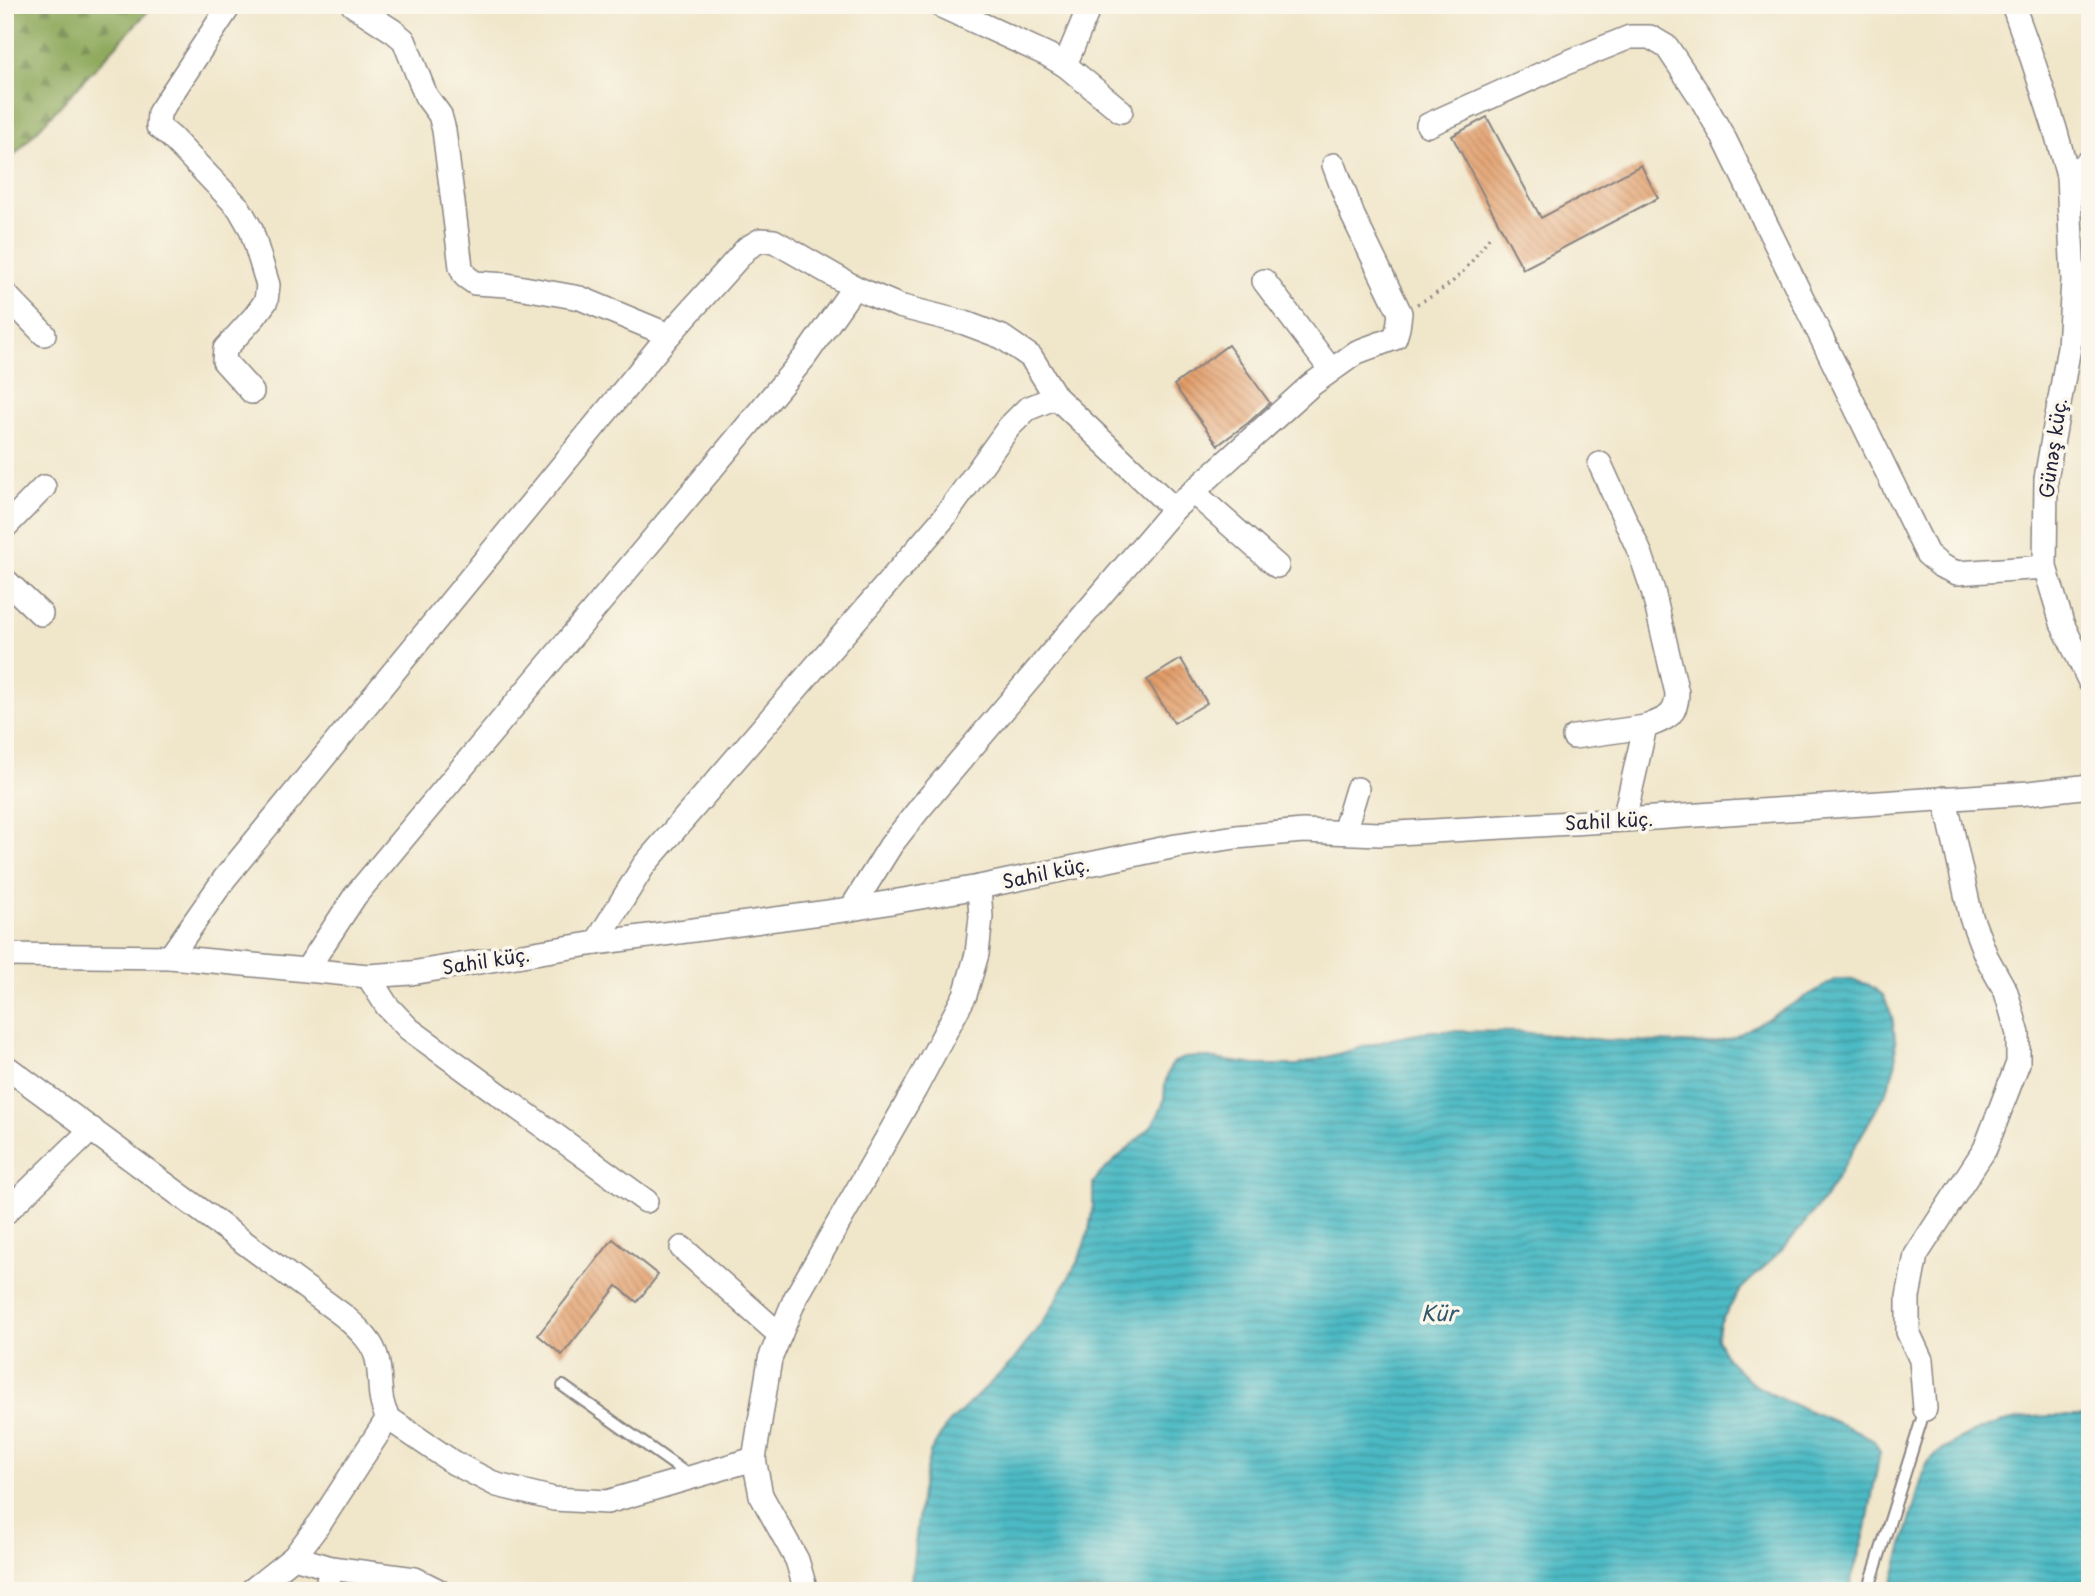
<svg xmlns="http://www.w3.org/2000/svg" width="2095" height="1596" viewBox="0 0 2095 1596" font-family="'Playpen Sans',sans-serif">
  <defs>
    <pattern id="forest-firs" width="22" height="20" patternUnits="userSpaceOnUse" patternTransform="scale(1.75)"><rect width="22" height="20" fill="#8ca85a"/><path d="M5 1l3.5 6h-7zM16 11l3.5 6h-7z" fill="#72884c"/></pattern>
    <pattern id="water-rules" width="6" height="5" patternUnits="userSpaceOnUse" patternTransform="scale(1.75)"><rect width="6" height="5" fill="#4cbac4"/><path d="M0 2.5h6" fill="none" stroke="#3f97a0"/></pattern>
    <pattern id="building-back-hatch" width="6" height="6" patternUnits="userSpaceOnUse" patternTransform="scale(1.75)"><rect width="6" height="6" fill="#e29c67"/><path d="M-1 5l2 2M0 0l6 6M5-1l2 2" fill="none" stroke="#b77f56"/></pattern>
  </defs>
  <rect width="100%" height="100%" fill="#fbf7ec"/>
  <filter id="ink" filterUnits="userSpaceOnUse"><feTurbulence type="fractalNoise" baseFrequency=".0143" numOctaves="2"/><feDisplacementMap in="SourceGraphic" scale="14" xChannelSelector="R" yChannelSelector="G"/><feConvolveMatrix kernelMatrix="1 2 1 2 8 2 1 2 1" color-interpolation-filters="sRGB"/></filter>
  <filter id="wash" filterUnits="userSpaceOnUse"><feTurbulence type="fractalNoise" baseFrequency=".00686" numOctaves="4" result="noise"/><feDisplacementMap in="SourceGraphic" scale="28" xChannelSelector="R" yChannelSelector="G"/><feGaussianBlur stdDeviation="1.57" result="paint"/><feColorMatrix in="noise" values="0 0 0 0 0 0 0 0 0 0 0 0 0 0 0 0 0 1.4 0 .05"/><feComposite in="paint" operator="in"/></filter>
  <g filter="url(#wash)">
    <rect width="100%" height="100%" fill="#f0e6ca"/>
    <!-- forest -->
    <polygon fill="url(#forest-firs)" stroke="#57654a" stroke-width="2" points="5,5 154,5 5,165"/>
    <!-- water -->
    <g fill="url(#water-rules)" stroke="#376e80" stroke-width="2">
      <polygon points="1837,979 1853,980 1869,985 1883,995 1892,1016 1895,1037 1896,1062 1887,1091 1825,1198 1784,1248 1740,1290 1720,1323 1717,1339 1727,1359 1753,1384 1781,1399 1859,1432 1874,1441 1880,1452 1866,1529 1848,1591 910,1591 921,1491 930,1453 946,1426 1013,1361 1049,1313 1079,1259 1089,1230 1093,1206 1093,1183 1101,1173 1150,1128 1158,1115 1164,1101 1165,1084 1169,1070 1174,1062 1185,1058 1201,1057 1255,1065 1298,1065 1392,1039 1432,1031 1520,1032 1603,1040 1709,1044 1731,1039"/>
      <path d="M2079,1416L2090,1417V1591H1890L1926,1464C1947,1441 1988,1424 2018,1419C2038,1415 2059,1416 2079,1416Z"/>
    </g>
    <g id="blocks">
      <!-- building -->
      <g fill="url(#building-back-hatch)">
        <polygon points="1487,117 1541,218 1641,165 1658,198 1523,269 1452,136"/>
        <polygon points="1228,345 1270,403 1248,423 1218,445 1174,385"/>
        <polygon points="1181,659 1207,703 1174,723 1147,680"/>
        <polygon points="613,1239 658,1275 637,1302 617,1286 562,1355 538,1335"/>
      </g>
    </g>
  </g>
  <g filter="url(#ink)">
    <use href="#blocks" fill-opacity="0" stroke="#898482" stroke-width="2"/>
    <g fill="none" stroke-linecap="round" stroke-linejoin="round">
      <!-- service casing -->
      <g stroke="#898482" stroke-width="14">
        <g id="service">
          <polyline points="563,1386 690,1476"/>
          <polyline points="1868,1591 1925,1409"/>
        </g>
      </g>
      <!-- minor casing -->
      <g stroke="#898482" stroke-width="26">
        <g id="minor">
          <polyline points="230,5 159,113 158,126 171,137 239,208 251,229 268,285 266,301 255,316 225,349 224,361 252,392"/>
          <polyline points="353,5 393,31 404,40 426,96 440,115 444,130 461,267 465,276 475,283 507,285 580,298 669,335"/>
          <polyline points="939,5 1048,55 1065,65 1121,111"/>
          <polyline points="2013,5 2033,61 2055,129 2068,176 2073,280 2069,347 2046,479 2045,567 2062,623 2090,682"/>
          <polyline points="1065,65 1090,5"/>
          <polyline points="1428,125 1566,63 1630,37 1650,37 1667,47 1701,98 1725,140 1927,554 1941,566 1957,573 2045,567"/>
          <polyline points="2068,176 2090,161"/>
          <polyline points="1264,281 1331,370"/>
          <polyline points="5,294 44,334"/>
          <path d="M1600,464L1641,555L1653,591L1677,693C1677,717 1665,719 1645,727L1624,820"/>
          <polyline points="1193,492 1277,566"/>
          <polyline points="5,527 44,487"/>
          <polyline points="5,580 41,614"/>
          <polyline points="1574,737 1645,727"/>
          <polyline points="1344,832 1357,789"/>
          <polyline points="851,909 891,845 920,808 1174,509 1311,385 1357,352 1395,338 1398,328 1400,313 1353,216 1334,165"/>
          <polyline points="596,943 644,865 943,519 1009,427 1027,409 1056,397"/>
          <polyline points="5,955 170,957 368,976 411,973 596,943 851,909 979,887 1176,846 1236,837 1303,831 1380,834 1624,820 2029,793 2090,786"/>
          <polyline points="170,957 225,878 669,335 747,248 761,240 774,241 854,287 899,306 965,323 1002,337 1031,357 1056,397 1174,509"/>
          <polyline points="307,969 355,896 804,358 854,287"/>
          <polyline points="368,976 387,1006 409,1029 646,1201"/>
          <path d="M5,1066L344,1316C357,1328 373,1341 377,1359C382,1379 377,1399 388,1418L454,1463L497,1485L554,1499L607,1502L754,1459"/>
          <polyline points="5,1213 92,1129"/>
          <polyline points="682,1248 780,1335"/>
          <polyline points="1925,1409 1921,1360 1908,1332 1908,1297 1916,1255 1985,1149 2018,1063 2018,1034 2006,992 1986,956 1971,917 1945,798"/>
          <polyline points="294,1557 322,1520 388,1418"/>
          <polyline points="251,1591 294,1557 331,1568 415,1579 439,1591"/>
          <polyline points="326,1591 331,1568"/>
          <polyline points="806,1591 797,1560 761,1495 754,1459 770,1359 795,1299 915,1089 965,995 977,954 981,917 979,887"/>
        </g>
      </g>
      <!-- path -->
      <path stroke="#898482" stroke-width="3.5" stroke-dasharray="2 5" stroke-linecap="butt" d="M1417,304C1457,284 1467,269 1492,233"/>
      <!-- service -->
      <use href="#service" stroke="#fff" stroke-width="10"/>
      <!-- minor -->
      <use href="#minor" stroke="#fff" stroke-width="23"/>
    </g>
  </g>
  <g text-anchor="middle" stroke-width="7" stroke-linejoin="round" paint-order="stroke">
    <!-- street labels -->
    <g font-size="19" fill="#22223b" stroke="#fbf7ec">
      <text transform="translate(2053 448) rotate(-82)" y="7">Günəş küç.</text>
      <text transform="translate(1609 821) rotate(-3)" y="7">Sahil küç.</text>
      <text transform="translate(1046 873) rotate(-12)" y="7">Sahil küç.</text>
      <text transform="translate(486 961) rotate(-9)" y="7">Sahil küç.</text>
    </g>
    <!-- water labels -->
    <g font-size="21" font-style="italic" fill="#31576b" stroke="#fbf7ec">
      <text x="1439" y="1321">Kür</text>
    </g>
  </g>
  <!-- margin -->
  <rect width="2095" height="1596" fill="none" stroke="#fbf7ec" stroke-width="28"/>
</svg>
